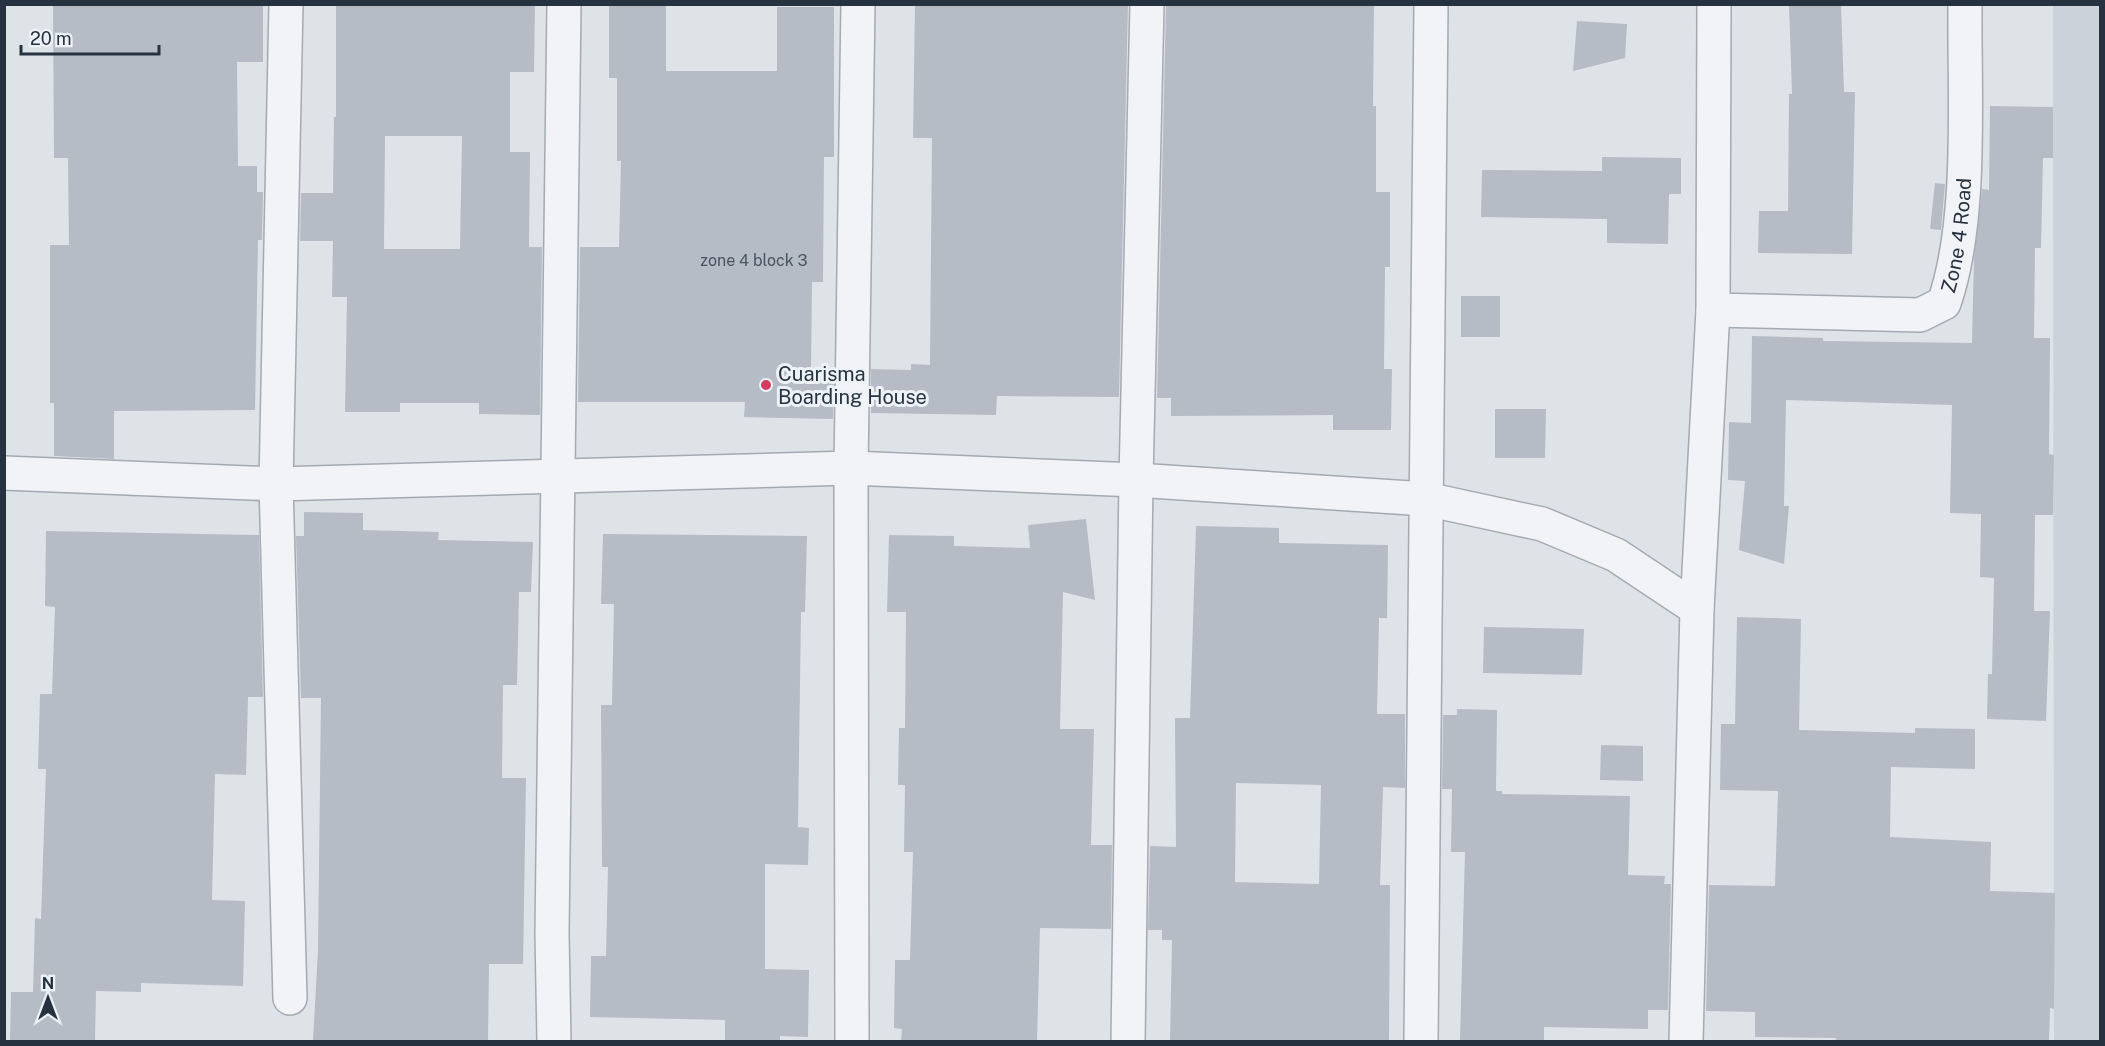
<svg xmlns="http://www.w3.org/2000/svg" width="2105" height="1046" viewBox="0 0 2105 1046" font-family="'Public Sans',sans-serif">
  <rect width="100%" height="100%" fill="#dee3e8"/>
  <!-- built -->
  <polygon fill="#ccd2da" points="2053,5 2100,5 2100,1041 2054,1041"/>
  <!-- building -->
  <g fill="#b5bcc5" fill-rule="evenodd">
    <polygon points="53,4 263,4 263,62 237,62 238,166 257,166 257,192 263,192 262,240 258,240 255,410 114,411 114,459 54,456 54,403 50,403 50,245 69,245 68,158 54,158"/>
    <path d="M336,4H535L534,72H510V152H530L529,247H542L540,415L479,414V403H400V412H345L347,297H332L333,241H300L301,193H333L334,117H336ZM385,136H462L460,249H384Z"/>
    <polygon points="609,4 666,4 666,71 777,71 777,7 834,7 834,157 824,157 823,282 812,282 811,368 834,368 833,419 744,417 745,402 578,402 580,247 619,247 621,161 617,161 617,78 609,78"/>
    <polygon points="915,4 1128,4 1119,397 997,396 996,415 871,413 871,369 911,370 911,364 930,365 932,138 913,138"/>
    <polygon points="1166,4 1374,4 1373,106 1376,106 1376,192 1390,192 1390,267 1385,267 1384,369 1392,369 1391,430 1333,430 1333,415 1171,416 1171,398 1157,398"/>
    <polygon points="1789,4 1841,4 1844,92 1855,92 1852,254 1758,253 1759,211 1788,211 1789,94 1792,94"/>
    <polygon points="1577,21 1627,24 1625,58 1573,71"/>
    <polygon points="1990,106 2053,107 2053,158 2043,158 2041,248 2035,248 2034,338 2050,338 2049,454 2054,455 2053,515 2035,515 2034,611 2050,611 2046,721 1987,719 1988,674 1992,674 1994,578 1980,577 1981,514 1950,513 1952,405 1786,400 1784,506 1789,506 1784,564 1739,550 1745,481 1728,480 1729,422 1751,423 1752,336 1823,338 1823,341 1972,343 1974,259 1982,189 1989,190"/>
    <polygon points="1602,157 1681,158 1681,194 1669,194 1668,244 1607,243 1607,219 1481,217 1482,170 1602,171"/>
    <polygon points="1935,183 1945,184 1941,230 1930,229"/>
    <rect x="1461" y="296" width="39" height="41"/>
    <polygon points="1495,409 1546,409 1545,458 1495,458"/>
    <polygon points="304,512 363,513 363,530 439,532 438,540 533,542 531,592 519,592 517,685 503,685 502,778 526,778 523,964 489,964 488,1041 313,1041 318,951 321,698 301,698 296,536 304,536"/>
    <polygon points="1086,519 1095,600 1063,592 1060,729 1094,729 1091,845 1112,845 1111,929 1040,928 1037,1041 901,1041 902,1029 894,1028 895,960 910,960 913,852 904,852 905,785 898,785 899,728 905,728 906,612 887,612 889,535 954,536 954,546 1030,548 1028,525"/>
    <path d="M1196,526L1279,528V543L1388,545L1387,618H1379L1377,714H1405V788L1383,787L1380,885H1390L1389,1041H1170L1172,940H1162V930H1148L1150,846L1176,847L1175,718H1190ZM1236,783L1321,785L1319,884L1235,882Z"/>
    <polygon points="46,531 259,535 263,697 248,697 246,775 215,774 212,900 245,901 243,986 141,983 141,992 96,991 95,1041 10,1041 11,992 33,992 35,918 41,919 46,769 38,769 40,694 52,694 55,607 45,606"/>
    <polygon points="603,534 807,536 805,612 801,612 798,827 809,828 808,865 765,864 765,969 809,970 808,1037 780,1036 780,1041 725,1041 725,1020 590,1017 591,956 606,956 608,867 602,867 601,705 612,705 614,604 601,604"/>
    <polygon points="1737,617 1801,619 1799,730 1915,733 1915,728 1975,729 1975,769 1891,767 1890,837 1991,842 1990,891 2055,893 2054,1009 2050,1008 2049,1041 1836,1041 1836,1038 1755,1037 1755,1012 1706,1011 1709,885 1775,886 1778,791 1720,790 1721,724 1735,724"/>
    <polygon points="1484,627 1584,629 1582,675 1483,673"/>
    <polygon points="1457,709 1497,710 1496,791 1502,791 1502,794 1630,796 1628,875 1665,876 1664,884 1671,884 1668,1010 1648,1010 1648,1029 1544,1027 1544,1041 1460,1041 1465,852 1451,852 1452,789 1442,789 1443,715 1457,715"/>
    <polygon points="1601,745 1643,746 1643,781 1600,780"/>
  </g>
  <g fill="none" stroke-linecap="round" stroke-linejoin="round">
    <!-- minor casing -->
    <g stroke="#a3aab2" stroke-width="36">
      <g id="minor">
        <polyline points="286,4 276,484 290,998"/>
        <path id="s1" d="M1713,310L1920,315L1944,303C1973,220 1964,94 1965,4"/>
        <polyline points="4,473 276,484 851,468 1136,480 1426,499 1542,524 1616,555 1697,609"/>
        <polyline points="554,1042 552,933 564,4"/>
        <polyline points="852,1042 851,468 858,4"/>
        <polyline points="1128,1042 1136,480 1147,4"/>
        <polyline points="1421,1042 1431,4"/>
        <polyline points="1686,1042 1697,609 1713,310 1714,4"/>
      </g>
    </g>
    <!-- minor -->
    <use href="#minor" stroke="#f1f3f6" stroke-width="33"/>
  </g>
  <!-- markers -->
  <circle fill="#d43c5f" stroke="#edf2f6" stroke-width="2" cx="766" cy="385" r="6"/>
  <g text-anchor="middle" stroke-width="6" stroke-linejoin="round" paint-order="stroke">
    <!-- number labels -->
    <g font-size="16" fill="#4a5461">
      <text x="754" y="266">zone 4 block 3</text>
    </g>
    <!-- street labels -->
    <g font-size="20" fill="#263240" stroke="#edf2f6">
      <text dy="7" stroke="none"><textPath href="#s1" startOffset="303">Zone 4 Road</textPath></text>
    </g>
    <!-- poi labels -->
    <g font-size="20" fill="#263240" stroke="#edf2f6" text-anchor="start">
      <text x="778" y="381">Cuarisma<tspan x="778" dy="23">Boarding House</tspan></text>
    </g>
  </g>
  <!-- border -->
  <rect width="2105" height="1046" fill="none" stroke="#263240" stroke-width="12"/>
  <!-- north arrow -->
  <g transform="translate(48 998)" stroke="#edf2f6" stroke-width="4.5" paint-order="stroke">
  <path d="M0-4.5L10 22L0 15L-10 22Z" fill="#263240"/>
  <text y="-9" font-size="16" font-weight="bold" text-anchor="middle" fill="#263240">N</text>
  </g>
  <!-- scale -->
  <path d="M21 45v9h138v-9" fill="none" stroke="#263240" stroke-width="3"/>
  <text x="30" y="45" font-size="18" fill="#263240" stroke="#edf2f6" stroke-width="4.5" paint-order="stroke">20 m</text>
</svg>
